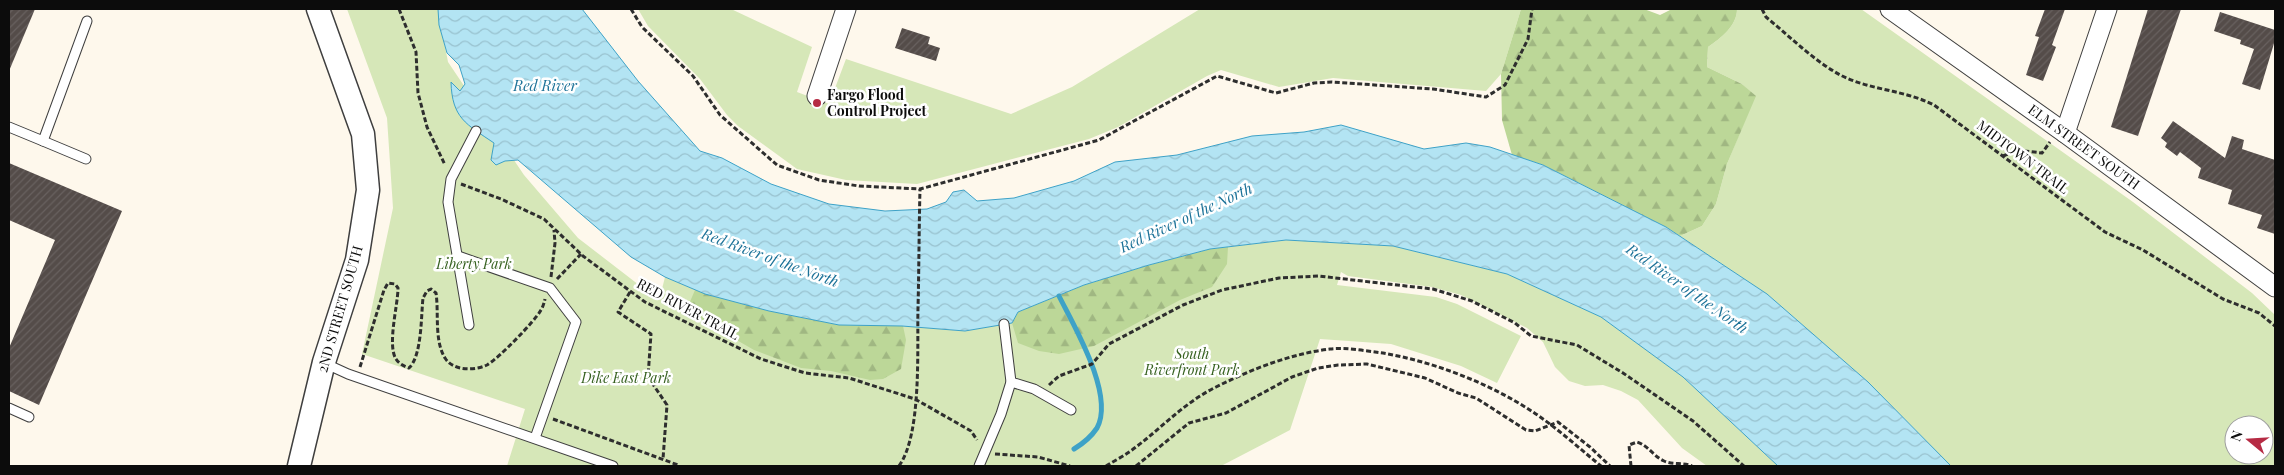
<svg xmlns="http://www.w3.org/2000/svg" width="2284" height="475" viewBox="0 0 2284 475" font-family="'Playfair Display',serif">
  <defs>
    <pattern id="forest-firs" width="22" height="20" patternUnits="userSpaceOnUse" patternTransform="scale(1.25)"><rect width="22" height="20" fill="#bcd798"/><path d="M5 1l3.5 6h-7zM16 11l3.5 6h-7z" fill="#a0b782"/></pattern>
    <pattern id="water-waves" width="16" height="10" patternUnits="userSpaceOnUse" patternTransform="scale(1.25)"><rect width="16" height="10" fill="#b3e4f3"/><path d="M0 5q4-4 8 0t8 0" fill="none" stroke="#99c2cf"/></pattern>
    <pattern id="building-hatch" width="6" height="6" patternUnits="userSpaceOnUse" patternTransform="scale(1.25)"><rect width="6" height="6" fill="#544c49"/><path d="M-1 1l2-2M0 6l6-6M5 7l2-2" fill="none" stroke="#68615f"/></pattern>
  </defs>
  <rect width="100%" height="100%" fill="#fef8ec"/>
  <!-- grass -->
  <g fill="#d6e7b8" fill-rule="evenodd">
    <polygon points="347,9 438,9 448,62 524,175 578,238 639,285 660,297 665,277 705,294 903,326 965,331 1012,323 1210,249 1286,240 1393,246 1507,274 1601,317 1683,377 1778,466 1707,466 1682,448 1638,400 1621,391 1603,385 1585,386 1569,381 1555,367 1543,342 1527,328 1461,295 1432,287 1348,276 1341,272 1337,285 1436,297 1457,304 1521,336 1497,383 1461,366 1391,344 1320,339 1290,430 1221,466 507,466 525,409 362,354 393,208 387,118"/>
    <polygon points="638,9 731,9 812,47 797,92 829,104 846,59 1011,114 1072,87 1200,9 1521,9 1501,74 1486,91 1333,78 1279,87 1221,70 1207,76 1118,127 1089,139 917,184 846,180 797,169 738,126 727,115 700,79 648,26"/>
    <path d="M1737,9H1861L2133,202L2252,293L2275,315V466H1951L1868,382L1767,294L1680,236L1702,226L1716,204L1727,164L1755,96L1742,84L1707,67L1708,47C1721,38 1737,26 1737,9ZM2234,425H2264V455H2234Z"/>
  </g>
  <!-- forest -->
  <g fill="url(#forest-firs)">
    <path d="M1521,9H1644L1660,15L1672,9H1737C1737,26 1721,38 1708,47L1707,67L1742,84L1756,96L1727,164L1716,204L1702,226L1680,236L1666,227L1543,165L1512,155L1502,120L1501,74Z"/>
    <polygon points="1228,247 1227,264 1212,287 1180,300 1094,346 1059,354 1039,351 1018,343 1012,323 1018,312 1084,285 1149,265 1210,249"/>
    <polygon points="695,290 769,311 839,325 903,326 906,340 901,369 883,379 870,380 831,371 801,368 754,350 686,311"/>
  </g>
  <!-- water -->
  <path fill="url(#water-waves)" stroke="#3ea2c7" d="M438,9H582L638,81L700,151L722,158L771,184L829,204L885,211L927,209L946,202L953,192L964,190L977,201L1014,198L1074,181L1115,162L1177,155L1252,136L1304,132L1341,125L1424,149L1466,143L1490,147L1543,165L1666,227L1767,294L1868,382L1951,466H1778L1683,377L1601,317L1507,274L1393,246L1286,240L1210,249L1149,265L1084,285L1018,312L1012,323L965,331L902,326L839,325L769,311L705,294L665,277L631,257L518,160L505,161L496,165L491,160L494,143C466,124 452,118 451,82L460,91L465,84L459,65L447,53L439,25Z"/>
  <g fill="none" stroke-linecap="round" stroke-linejoin="round">
    <!-- stream -->
    <path stroke="#3ea2c7" stroke-width="5" d="M1059,296C1074,326 1115,395 1097,428C1091,437 1084,443 1074,449"/>
  </g>
  <!-- building -->
  <g fill="url(#building-hatch)">
    <polygon points="9,9 35,9 9,71"/>
    <polygon points="2045,9 2065,9 2052,45 2056,47 2043,81 2026,75 2039,37 2035,36"/>
    <polygon points="2148,9 2181,9 2138,136 2111,127"/>
    <polygon points="2220,12 2275,30 2275,40 2260,90 2242,84 2254,49 2240,44 2241,40 2214,31"/>
    <polygon points="902,28 930,37 928,44 940,48 936,61 895,48"/>
    <polygon points="2173,121 2225,158 2232,136 2244,140 2242,149 2275,160 2275,234 2257,228 2262,215 2228,204 2232,190 2198,178 2201,168 2180,152 2177,156 2165,147 2167,143 2161,138"/>
    <polygon points="9,163 122,211 39,405 9,391 9,348 55,240 9,220"/>
  </g>
  <g fill="none" stroke-linecap="round" stroke-linejoin="round">
    <!-- service casing -->
    <g stroke="#3f3f3f" stroke-width="11">
      <g id="service">
        <polyline points="9,127 43,141 87,21"/>
        <polyline points="43,141 86,159"/>
        <polyline points="458,256 550,288 576,322 535,438"/>
        <polyline points="469,325 448,202 451,179 476,131"/>
        <polyline points="324,363 348,374 613,466"/>
        <polyline points="1011,382 1034,389 1071,410"/>
        <polyline points="9,408 29,417"/>
        <polyline points="979,466 1001,414 1011,382 1004,324"/>
      </g>
    </g>
    <!-- minor casing -->
    <g stroke="#3f3f3f" stroke-width="21">
      <g id="minor">
        <polyline points="1890,9 2065,133 2275,287"/>
        <polyline points="817,96 846,9"/>
        <polyline points="2065,133 2107,9"/>
      </g>
    </g>
    <!-- tertiary casing -->
    <g stroke="#3f3f3f" stroke-width="25">
      <polyline id="tertiary" points="299,466 324,362 357,260 368,190 363,134 318,9"/>
    </g>
    <!-- path -->
    <g stroke="#2e2e2e" stroke-width="3" stroke-dasharray="5 2.5" stroke-linecap="butt">
      <polyline points="399,9 416,52 418,93 427,127 445,165"/>
      <polyline points="631,9 642,27 693,76 720,115 777,165 819,180 859,186 920,189 1099,140 1217,76 1276,93 1314,83 1332,82 1433,89 1486,97 1505,85 1528,39 1532,9"/>
      <path d="M1762,9L1766,17C1788,35 1810,57 1835,72C1864,90 1903,89 1934,105L2105,232L2143,250L2223,299L2259,313L2275,326"/>
      <polyline points="2003,156 2017,150 2042,153 2050,142"/>
      <polyline points="461,184 501,199 544,219 583,256 645,302 761,359 805,373 849,378 915,399 971,431 977,440"/>
      <polyline points="551,277 555,243 554,230"/>
      <polyline points="557,279 581,254"/>
      <polyline points="630,292 618,312 651,334 648,377 667,405 663,459"/>
      <path d="M360,367L384,290L388,283L395,284L398,288C398,305 387,345 396,359C399,364 404,366 409,368C422,356 421,316 423,298L427,291L431,289L436,293C439,313 434,340 445,358C453,371 474,371 487,365C498,359 535,321 541,310C543,307 544,303 545,299"/>
      <polyline points="1049,385 1059,376 1092,364 1109,344 1183,305 1222,290 1279,278 1319,276 1379,283 1433,289 1472,301 1515,323 1531,336 1577,345 1623,373 1693,421 1744,466"/>
      <polyline points="553,419 678,465"/>
      <polyline points="995,454 1038,457 1070,466"/>
      <path d="M899,466C922,434 917,348 918,308C919,268 919,228 920,189"/>
      <path d="M1106,466C1114,461 1124,456 1132,450C1161,429 1182,404 1216,387C1252,369 1290,354 1330,349C1346,347 1366,351 1383,353C1434,362 1489,383 1533,412C1557,428 1579,448 1601,466"/>
      <polyline points="1136,466 1189,423 1226,413 1292,377 1318,368 1338,365 1367,364 1425,378 1458,393 1476,398 1526,430 1535,431 1558,422 1590,447 1610,466"/>
      <path d="M1631,466L1629,445L1637,442C1649,446 1653,456 1664,461C1673,465 1683,462 1692,466"/>
    </g>
    <!-- service -->
    <use href="#service" stroke="#fff" stroke-width="9"/>
    <!-- minor -->
    <use href="#minor" stroke="#fff" stroke-width="19"/>
    <!-- tertiary -->
    <use href="#tertiary" stroke="#fff" stroke-width="22"/>
  </g>
  <!-- markers -->
  <circle fill="#b62b44" stroke="#fff" stroke-width="2" cx="817" cy="103" r="5"/>
  <g text-anchor="middle" stroke-width="5" stroke-linejoin="round" paint-order="stroke">
    <!-- poi labels -->
    <g font-size="14" font-weight="bold" fill="#0c0c0c" stroke="#fff" text-anchor="start">
      <text x="827" y="100">Fargo Flood<tspan x="827" dy="16">Control Project</tspan></text>
    </g>
    <!-- street labels -->
    <g font-size="14" fill="#0c0c0c" stroke="#fff">
      <text transform="translate(2084 147) rotate(36)" y="5">ELM STREET SOUTH</text>
      <text transform="translate(2023 157) rotate(37)" y="5">MIDTOWN TRAIL</text>
      <text transform="translate(340 309) rotate(-74)" y="5">2ND STREET SOUTH</text>
      <text transform="translate(688 309) rotate(28)" y="5">RED RIVER TRAIL</text>
    </g>
    <!-- park labels -->
    <g font-size="14" font-style="italic" fill="#366120" stroke="#fff">
      <text x="474" y="269">Liberty Park</text>
      <text x="1192" y="359">South<tspan x="1192" dy="16">Riverfront Park</tspan></text>
      <text x="626" y="383">Dike East Park</text>
    </g>
    <!-- water labels -->
    <g font-size="15" font-style="italic" fill="#1c7298" stroke="#fff">
      <text x="545" y="91">Red River</text>
      <text transform="translate(1186 218) rotate(-25)" y="5">Red River of the North</text>
      <text transform="translate(770 258) rotate(20)" y="5">Red River of the North</text>
      <text transform="translate(1687 289) rotate(35)" y="5">Red River of the North</text>
    </g>
  </g>
  <!-- border -->
  <rect width="2284" height="475" fill="none" stroke="#0c0c0c" stroke-width="20"/>
  <!-- north arrow -->
  <g transform="translate(2249 440) rotate(288)"><circle r="24" fill="#ffffff" stroke="#9e9e9e"/>
  <path d="M0-4L9 19L0 12L-9 19Z" fill="#b62b44"/>
  <text y="-8" font-size="14" font-weight="bold" text-anchor="middle" fill="#0c0c0c">N</text>
  </g>
</svg>
